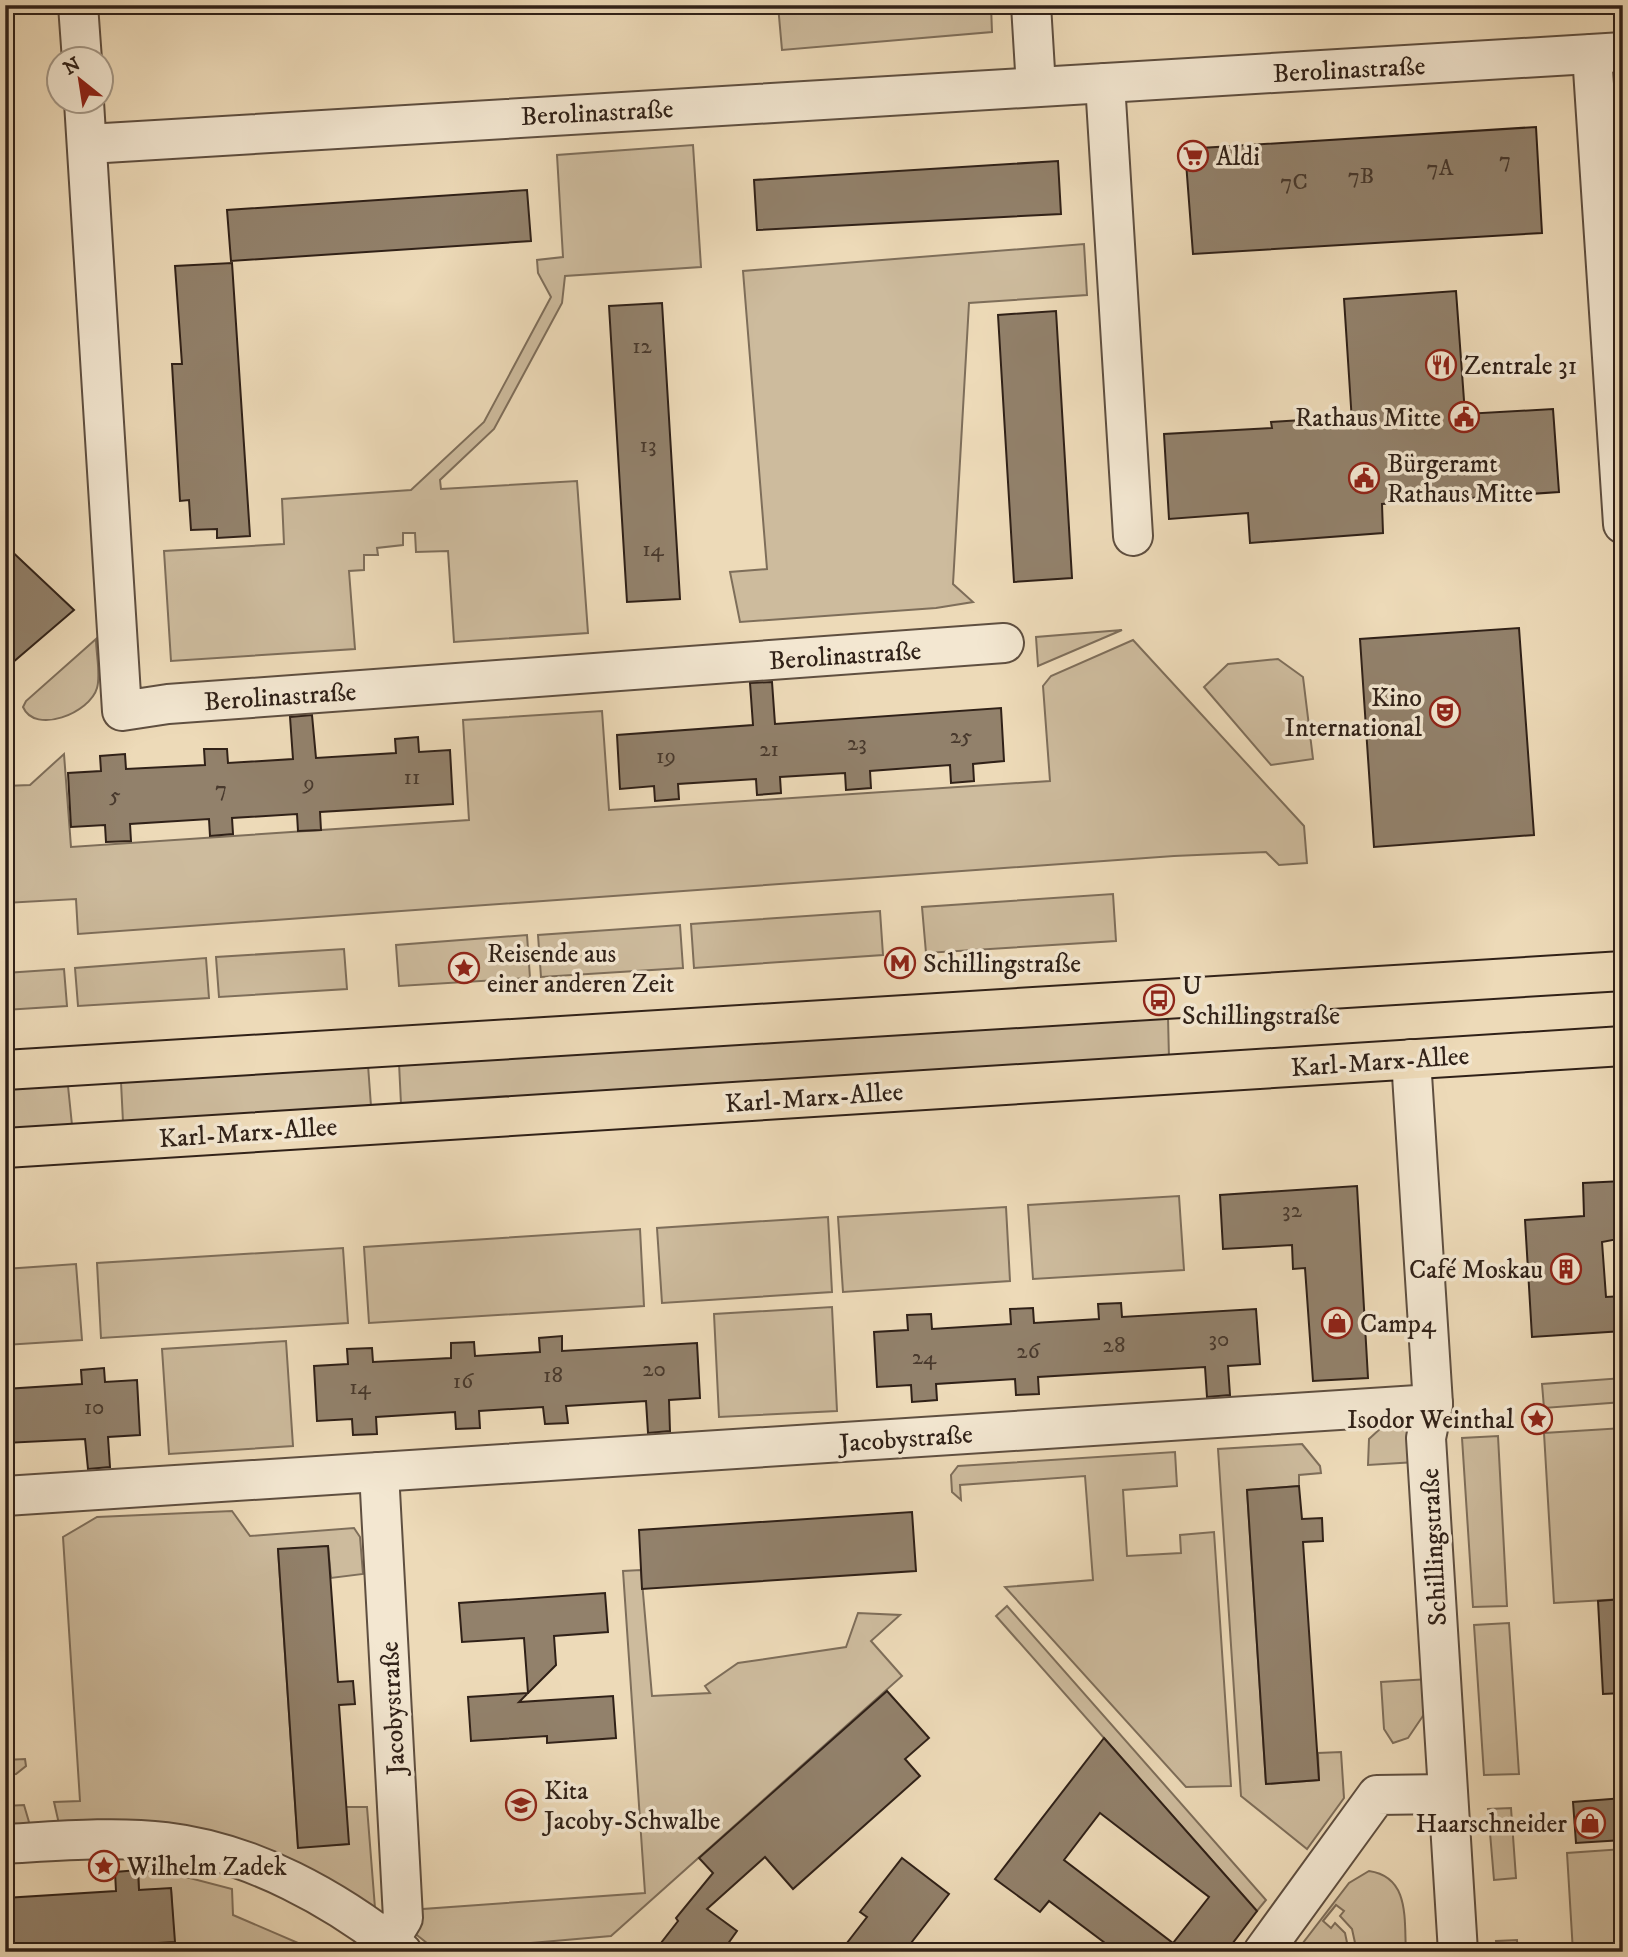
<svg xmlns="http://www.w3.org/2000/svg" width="1628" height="1957" viewBox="0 0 1628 1957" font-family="'IM FELL DW Pica',serif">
  <rect width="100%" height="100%" fill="#eddab8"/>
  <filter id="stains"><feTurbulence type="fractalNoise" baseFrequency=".00286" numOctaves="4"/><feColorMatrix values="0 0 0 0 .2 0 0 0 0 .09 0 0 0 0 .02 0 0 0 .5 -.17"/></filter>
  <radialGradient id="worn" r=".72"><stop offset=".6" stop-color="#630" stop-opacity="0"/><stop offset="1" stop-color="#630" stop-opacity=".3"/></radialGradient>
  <!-- green -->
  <g fill="#cdbb9d" stroke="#7e6e5a" stroke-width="2">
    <polygon points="778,5 991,5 992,32 782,50"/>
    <polygon points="693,145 701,267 565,276 562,303 494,429 440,480 441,489 577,481 588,633 454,642 448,551 416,552 415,533 403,533 403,545 377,548 378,555 364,555 364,570 349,571 355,649 171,661 164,551 284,544 282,499 411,490 484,422 551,297 538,273 537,260 563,257 557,155"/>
    <polygon points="1084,244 1087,295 969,303 953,584 973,602 936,608 740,622 730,572 767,569 743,271"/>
    <polygon points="1122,630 1038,666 1036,637"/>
    <path d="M96,639C96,654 101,674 97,688C90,713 35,735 23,707L26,701Z"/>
    <polygon points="1133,640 1304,826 1307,863 1279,865 1266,852 1174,856 78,934 76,899 5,903 5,786 30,785 64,754 71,847 469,820 463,720 602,711 609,810 1050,781 1043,686 1051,676"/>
    <polygon points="1278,659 1303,677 1313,759 1271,765 1204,687 1228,664"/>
    <polygon points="1113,894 1116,941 926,953 922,907"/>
    <polygon points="880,911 883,955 694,968 691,924"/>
    <polygon points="680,925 683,968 541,977 538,935"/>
    <polygon points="527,935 530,978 399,986 396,945"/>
    <polygon points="344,949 347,989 219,997 216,957"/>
    <polygon points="206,958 209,998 78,1006 75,968"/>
    <polygon points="64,969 67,1006 5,1010 5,973"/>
    <polygon points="1168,1017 1169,1058 401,1104 399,1063"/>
    <polygon points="368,1065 371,1106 123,1122 121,1082"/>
    <polygon points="68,1086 72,1125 5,1130 5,1089"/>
    <polygon points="1179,1196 1184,1270 1033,1279 1028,1205"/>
    <polygon points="1006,1207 1010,1281 843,1292 838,1217"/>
    <polygon points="828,1217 832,1292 662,1303 657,1228"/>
    <polygon points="640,1229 644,1306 369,1323 364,1247"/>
    <polygon points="343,1248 348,1323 101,1338 97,1263"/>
    <polygon points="76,1264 82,1340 5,1345 5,1269"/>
    <polygon points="832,1307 837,1411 719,1417 714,1314"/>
    <polygon points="286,1341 293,1446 169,1454 162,1349"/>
    <polygon points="1623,1378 1623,1402 1544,1408 1542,1384"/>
    <polygon points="1382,1427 1406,1430 1412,1436 1416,1462 1368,1465 1369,1439"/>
    <polygon points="1623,1428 1623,1599 1554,1603 1544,1433"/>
    <polygon points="1498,1436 1507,1606 1473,1607 1462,1438"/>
    <polygon points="1302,1444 1320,1466 1321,1473 1299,1475 1299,1486 1247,1490 1266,1784 1319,1780 1318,1753 1341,1752 1344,1798 1307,1849 1241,1796 1218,1449"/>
    <polygon points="1175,1452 1177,1486 1123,1490 1127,1556 1181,1553 1180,1535 1214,1532 1231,1786 1186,1787 1005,1587 1093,1580 1085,1476 960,1485 961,1500 952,1492 951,1475 958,1466"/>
    <polygon points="232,1511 250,1536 354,1528 360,1537 363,1574 331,1578 328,1546 278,1550 298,1847 348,1844 346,1807 367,1807 375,1908 59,1824 54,1802 80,1801 63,1537 97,1517"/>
    <polygon points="641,1570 652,1696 710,1693 705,1686 738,1663 846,1647 858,1613 900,1615 871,1641 902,1676 611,1936 437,1951 413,1932 409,1910 645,1893 623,1571"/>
    <polygon points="1007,1606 1266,1900 1257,1911 996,1616"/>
    <polygon points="1509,1623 1519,1774 1484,1775 1474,1625"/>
    <polygon points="1429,1679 1431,1704 1408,1738 1393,1743 1384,1729 1381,1682"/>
    <polygon points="25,1759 26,1766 16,1774 5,1775 5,1760"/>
    <polygon points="24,1805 29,1822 23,1829 5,1830 5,1806"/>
    <polygon points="1511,1808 1516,1878 1494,1880 1488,1809"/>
    <polygon points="1623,1849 1623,1952 1573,1952 1567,1853"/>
    <polygon points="138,1870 182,1876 232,1889 233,1915 319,1952 18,1952 174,1942 171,1889 139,1890"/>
    <path d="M1369,1871C1410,1877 1404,1919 1406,1952H1357L1352,1929L1340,1916L1344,1911L1336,1905L1323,1921L1331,1928L1335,1923L1345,1933L1349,1952H1296L1349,1883Z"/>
    <polygon points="1517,1940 1518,1952 1497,1952 1496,1941"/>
  </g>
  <!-- building -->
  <g fill="#92816b" stroke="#302118" stroke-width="2" fill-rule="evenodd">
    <polygon points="1536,127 1542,233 1193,254 1185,149"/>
    <polygon points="1058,161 1061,214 757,230 754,180"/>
    <polygon points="527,190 531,241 231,261 227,210"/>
    <polygon points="232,263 250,536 217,538 217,529 191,530 189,500 180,501 172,364 182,364 175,266"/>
    <polygon points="1456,291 1465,414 1553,409 1559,492 1382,504 1383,533 1250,543 1248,513 1169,519 1164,434 1272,428 1271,422 1302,420 1303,425 1352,422 1344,299"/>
    <polygon points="662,303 680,599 627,602 609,306"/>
    <polygon points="1056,311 1072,578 1014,582 998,315"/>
    <polygon points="5,545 74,610 5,669"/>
    <polygon points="1519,628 1534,835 1374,847 1360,639"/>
    <polygon points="772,682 775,724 1001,708 1004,761 973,764 974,781 951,783 950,765 870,771 871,788 846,790 845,773 780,777 781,793 757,795 756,779 678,784 679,799 655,801 654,786 620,789 617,735 753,725 750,683"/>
    <polygon points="312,715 316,758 396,753 395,739 418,737 419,752 450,750 453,804 320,812 321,830 298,831 297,814 232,818 233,834 210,836 209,819 130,824 131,841 106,842 105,825 71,827 68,773 101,771 100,756 125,754 126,769 205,765 204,749 227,749 228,763 293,759 290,717"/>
    <polygon points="1623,1181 1623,1238 1602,1242 1606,1297 1623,1296 1623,1331 1532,1337 1525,1220 1584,1216 1583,1183"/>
    <polygon points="1357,1186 1368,1378 1313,1381 1305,1268 1293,1269 1292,1245 1223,1249 1220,1195"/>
    <polygon points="1121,1303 1122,1317 1256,1309 1260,1364 1228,1366 1230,1395 1207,1397 1205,1367 1038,1377 1039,1394 1016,1395 1015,1379 936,1384 937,1400 925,1401 912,1402 911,1385 877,1387 874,1332 908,1330 907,1315 931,1314 932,1329 1011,1324 1010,1309 1033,1308 1034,1323 1099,1319 1098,1304"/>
    <polygon points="562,1336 562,1351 697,1343 700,1398 669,1400 670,1431 648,1433 646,1401 566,1406 568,1423 545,1424 543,1407 479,1411 480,1428 456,1429 455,1412 376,1417 377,1434 353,1435 352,1419 317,1421 314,1366 348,1364 347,1349 372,1348 373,1362 451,1358 451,1343 474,1342 475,1356 540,1352 539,1338"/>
    <polygon points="104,1368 105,1382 137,1380 140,1435 108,1437 110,1467 88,1469 85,1439 5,1443 5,1389 82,1384 81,1370"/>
    <polygon points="1299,1486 1302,1519 1322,1518 1323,1541 1303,1542 1319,1780 1266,1784 1247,1490"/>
    <polygon points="912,1512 916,1571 642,1589 639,1530"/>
    <polygon points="328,1546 338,1682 353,1681 355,1704 339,1705 349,1844 298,1848 278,1549"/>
    <polygon points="605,1593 608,1632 554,1636 556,1665 519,1702 613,1696 616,1738 547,1743 547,1736 471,1741 468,1697 528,1693 524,1638 462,1642 459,1603"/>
    <polygon points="1623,1599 1623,1693 1603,1694 1598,1601"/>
    <polygon points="887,1691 929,1738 905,1759 920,1776 793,1889 765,1857 707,1909 737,1931 722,1952 654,1952 678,1921 676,1918 713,1873 699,1858"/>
    <path d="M1104,1738L1257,1911L1226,1952H1117L1049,1901L1040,1912L995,1879ZM1100,1813L1209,1897L1173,1943L1064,1860Z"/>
    <polygon points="1623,1798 1623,1840 1576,1843 1573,1802"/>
    <polygon points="902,1858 949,1894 904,1952 840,1952 867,1917 860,1912"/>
    <polygon points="138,1870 139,1890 171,1888 175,1942 5,1952 5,1898 116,1891 115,1872"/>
  </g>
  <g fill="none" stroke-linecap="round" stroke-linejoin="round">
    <!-- minor casing -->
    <g stroke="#5f4f40" stroke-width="42">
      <g id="minor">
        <polyline points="78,5 82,60"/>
        <polyline points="1031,5 1036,87"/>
        <polyline points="1592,54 1623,524"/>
        <polyline points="1105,83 1133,536"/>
        <polyline points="84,102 122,711 168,704 1004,643"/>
        <polyline points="88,144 1623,52"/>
        <polyline points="1411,1059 1433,1404 1426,1438 1458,1952"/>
        <polyline points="379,1472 403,1918 389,1941"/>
        <polyline points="5,1496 1433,1404"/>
        <path d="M5,1844C58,1841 114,1836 166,1842C252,1852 336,1899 402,1952"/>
        <polyline points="1263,1952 1377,1795 1447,1794"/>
      </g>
    </g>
    <!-- major casing -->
    <g stroke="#302118" stroke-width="42">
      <g id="major">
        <polyline points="5,1070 1623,971"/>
        <polyline points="5,1148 1623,1046"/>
      </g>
    </g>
    <!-- minor -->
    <use href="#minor" stroke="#f3e7d1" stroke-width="38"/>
    <!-- major -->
    <use href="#major" stroke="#eddab8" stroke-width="38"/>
  </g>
  <!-- icons -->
  <defs>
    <g id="supermarket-ring" transform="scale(1.575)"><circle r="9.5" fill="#f3e7d1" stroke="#8f2418" stroke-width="1.5"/><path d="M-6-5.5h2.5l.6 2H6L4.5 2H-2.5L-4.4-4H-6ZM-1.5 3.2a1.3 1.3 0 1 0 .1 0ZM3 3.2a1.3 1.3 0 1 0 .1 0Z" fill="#8f2418"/></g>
    <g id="restaurant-ring" transform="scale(1.575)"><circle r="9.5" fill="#f3e7d1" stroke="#8f2418" stroke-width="1.5"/><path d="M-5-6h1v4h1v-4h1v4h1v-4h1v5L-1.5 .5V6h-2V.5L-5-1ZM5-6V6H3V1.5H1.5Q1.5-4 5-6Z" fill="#8f2418"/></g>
    <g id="civic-ring" transform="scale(1.575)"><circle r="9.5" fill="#f3e7d1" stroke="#8f2418" stroke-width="1.5"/><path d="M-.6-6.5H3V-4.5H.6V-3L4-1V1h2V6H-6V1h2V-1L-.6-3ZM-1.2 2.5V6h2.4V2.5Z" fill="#8f2418"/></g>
    <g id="theatre-ring" transform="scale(1.575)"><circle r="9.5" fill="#f3e7d1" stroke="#8f2418" stroke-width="1.5"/><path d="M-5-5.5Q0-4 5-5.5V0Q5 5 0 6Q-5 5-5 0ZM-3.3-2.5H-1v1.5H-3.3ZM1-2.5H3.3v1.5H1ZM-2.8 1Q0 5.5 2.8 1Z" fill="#8f2418"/></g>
    <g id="metro-ring" transform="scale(1.575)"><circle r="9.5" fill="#f3e7d1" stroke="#8f2418" stroke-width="1.5"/><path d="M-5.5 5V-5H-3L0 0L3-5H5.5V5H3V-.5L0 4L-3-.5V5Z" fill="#8f2418"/></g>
    <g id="sight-ring" transform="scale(1.575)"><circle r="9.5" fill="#f3e7d1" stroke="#8f2418" stroke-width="1.5"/><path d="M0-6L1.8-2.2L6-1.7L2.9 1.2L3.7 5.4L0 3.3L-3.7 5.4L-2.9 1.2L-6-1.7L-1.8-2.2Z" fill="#8f2418"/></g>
    <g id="bus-ring" transform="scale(1.575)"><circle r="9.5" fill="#f3e7d1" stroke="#8f2418" stroke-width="1.5"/><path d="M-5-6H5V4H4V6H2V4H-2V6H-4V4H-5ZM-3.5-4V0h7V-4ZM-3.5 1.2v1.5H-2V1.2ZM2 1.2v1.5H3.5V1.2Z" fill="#8f2418"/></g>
    <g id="building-ring" transform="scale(1.575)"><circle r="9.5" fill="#f3e7d1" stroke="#8f2418" stroke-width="1.5"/><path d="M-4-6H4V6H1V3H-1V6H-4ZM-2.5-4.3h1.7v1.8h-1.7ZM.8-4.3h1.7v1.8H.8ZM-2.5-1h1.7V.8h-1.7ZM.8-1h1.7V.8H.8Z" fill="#8f2418"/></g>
    <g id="shop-ring" transform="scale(1.575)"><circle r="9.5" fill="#f3e7d1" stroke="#8f2418" stroke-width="1.5"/><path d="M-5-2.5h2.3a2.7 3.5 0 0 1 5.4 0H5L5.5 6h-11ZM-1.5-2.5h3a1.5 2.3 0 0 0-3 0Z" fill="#8f2418"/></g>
    <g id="school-ring" transform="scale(1.575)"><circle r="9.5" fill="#f3e7d1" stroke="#8f2418" stroke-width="1.5"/><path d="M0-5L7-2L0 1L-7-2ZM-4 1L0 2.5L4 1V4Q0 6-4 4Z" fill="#8f2418"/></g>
  </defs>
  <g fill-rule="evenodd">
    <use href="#supermarket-ring" x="1193" y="156"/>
    <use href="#restaurant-ring" x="1441" y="365"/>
    <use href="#civic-ring" x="1464" y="417"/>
    <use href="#civic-ring" x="1364" y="478"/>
    <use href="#theatre-ring" x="1445" y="712"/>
    <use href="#metro-ring" x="900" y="963"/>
    <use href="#sight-ring" x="464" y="968"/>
    <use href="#bus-ring" x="1159" y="1000"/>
    <use href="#building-ring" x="1566" y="1269"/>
    <use href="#shop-ring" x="1337" y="1323"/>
    <use href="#sight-ring" x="1537" y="1419"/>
    <use href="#school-ring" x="521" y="1805"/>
    <use href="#shop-ring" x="1590" y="1823"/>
    <use href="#sight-ring" x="104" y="1866"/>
  </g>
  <g text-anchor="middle" stroke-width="7" stroke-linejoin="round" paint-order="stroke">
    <!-- number labels -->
    <g font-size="23" fill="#48392d">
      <text x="1505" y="167">7</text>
      <text x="1440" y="175">7A</text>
      <text x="1361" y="183">7B</text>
      <text x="1294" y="189">7C</text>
      <text x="642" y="353">12</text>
      <text x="648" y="452">13</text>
      <text x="653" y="556">14</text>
      <text x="961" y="743">25</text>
      <text x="857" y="750">23</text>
      <text x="769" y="756">21</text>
      <text x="666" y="763">19</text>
      <text x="412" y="784">11</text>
      <text x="309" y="790">9</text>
      <text x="221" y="796">7</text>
      <text x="115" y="802">5</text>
      <text x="1292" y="1217">32</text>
      <text x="1219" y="1346">30</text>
      <text x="1114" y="1352">28</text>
      <text x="1028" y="1358">26</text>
      <text x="924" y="1364">24</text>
      <text x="654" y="1376">20</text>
      <text x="553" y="1382">18</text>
      <text x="463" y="1388">16</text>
      <text x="360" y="1394">14</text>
      <text x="94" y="1414">10</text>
    </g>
    <!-- street labels -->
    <g font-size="26" fill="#302118" stroke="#f3e7d1">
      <text transform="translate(1349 69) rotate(-3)" y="9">Berolinastraße</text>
      <text transform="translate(597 112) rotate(-3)" y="9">Berolinastraße</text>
      <text transform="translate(845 655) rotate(-4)" y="9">Berolinastraße</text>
      <text transform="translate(280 696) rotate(-4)" y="9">Berolinastraße</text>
      <text transform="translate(1380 1061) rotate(-4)" y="9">Karl-Marx-Allee</text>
      <text transform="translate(814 1097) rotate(-4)" y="9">Karl-Marx-Allee</text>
      <text transform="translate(248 1132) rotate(-4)" y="9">Karl-Marx-Allee</text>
      <text transform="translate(906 1438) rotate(-4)" y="9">Jacobystraße</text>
      <text transform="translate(1433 1547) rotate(-93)" y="9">Schillingstraße</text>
      <text transform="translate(392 1708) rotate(-93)" y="9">Jacobystraße</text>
    </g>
    <!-- poi labels -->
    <g font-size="26" fill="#302118" stroke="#f3e7d1" text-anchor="start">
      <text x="1216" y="165">Aldi</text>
      <text x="1464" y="374">Zentrale 31</text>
      <text x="1441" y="426" text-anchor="end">Rathaus Mitte</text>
      <text x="1387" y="472">Bürgeramt<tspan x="1387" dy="30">Rathaus Mitte</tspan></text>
      <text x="1422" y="706" text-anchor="end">Kino<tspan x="1422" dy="30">International</tspan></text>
      <text x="487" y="962">Reisende aus<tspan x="487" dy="30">einer anderen Zeit</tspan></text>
      <text x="923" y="972">Schillingstraße</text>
      <text x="1182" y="994">U<tspan x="1182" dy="30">Schillingstraße</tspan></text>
      <text x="1543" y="1278" text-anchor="end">Café Moskau</text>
      <text x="1360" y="1332">Camp4</text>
      <text x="1514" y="1428" text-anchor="end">Isodor Weinthal</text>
      <text x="544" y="1799">Kita<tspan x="544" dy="30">Jacoby-Schwalbe</tspan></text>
      <text x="1567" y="1832" text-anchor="end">Haarschneider</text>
      <text x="127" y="1875">Wilhelm Zadek</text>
    </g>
  </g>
  <!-- margin -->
  <rect width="1628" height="1957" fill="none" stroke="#eddab8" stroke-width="28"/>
  <rect x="7" y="7" width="1614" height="1943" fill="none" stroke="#302118" stroke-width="3.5"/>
  <rect x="14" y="14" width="1600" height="1929" fill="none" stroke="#302118" stroke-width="2"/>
  <!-- north arrow -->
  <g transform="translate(80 80) rotate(330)"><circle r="33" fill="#f3e7d1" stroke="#a59887" stroke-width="2"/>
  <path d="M0-5L12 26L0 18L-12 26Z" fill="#8f2418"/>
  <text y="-10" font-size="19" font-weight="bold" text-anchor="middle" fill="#302118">N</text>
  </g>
  <rect width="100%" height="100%" filter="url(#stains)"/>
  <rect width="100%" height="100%" fill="url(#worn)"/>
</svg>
